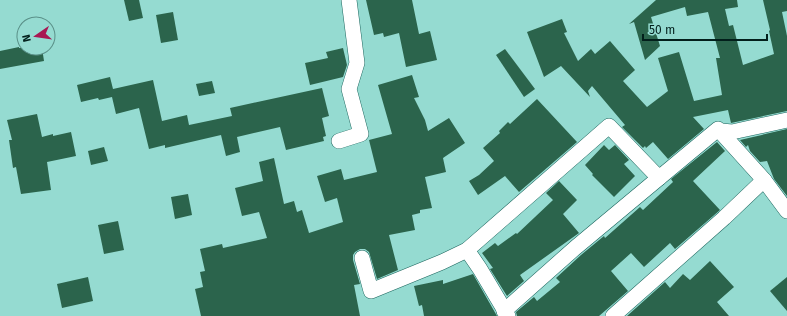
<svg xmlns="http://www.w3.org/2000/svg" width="787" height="316" viewBox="0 0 787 316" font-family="'Fira Sans',sans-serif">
  <rect width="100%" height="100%" fill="#95dbd1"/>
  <!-- building -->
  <g fill="#2b644c">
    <polygon points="124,0 139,0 143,18 129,21"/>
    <polygon points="366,0 412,0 419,34 430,31 437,60 406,67 399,33 384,37 383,33 374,35"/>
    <polygon points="656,0 737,0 738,7 725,9 729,26 733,25 743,65 774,54 769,31 770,30 763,0 787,0 787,11 782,12 787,36 787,111 731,123 728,110 693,117 704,129 668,159 653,142 646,148 645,146 643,148 622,127 625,125 592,86 588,91 590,97 561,66 544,77 527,32 562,19 567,32 564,33 578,61 591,49 595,54 610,41 635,70 623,81 647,107 668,91 658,58 679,52 694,101 722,95 716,58 720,58 708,12 687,16 685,7 651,17 660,46 645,60 634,22 629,24"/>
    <polygon points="173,12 178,40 161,43 156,15"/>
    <polygon points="19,47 19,48 42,48 44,61 0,69 0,51"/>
    <polygon points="343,48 347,65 343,77 310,85 305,63 328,58 326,52"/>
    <polygon points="505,49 535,89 524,97 496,55"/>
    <polygon points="412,75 419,97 414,98 425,120 428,131 449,118 465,143 443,158 446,172 425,177 432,208 420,210 420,213 412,215 415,230 389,235 398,270 377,279 369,252 365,249 360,249 355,252 353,255 353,260 360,284 354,285 360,316 201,316 195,289 203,287 200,272 205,271 200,249 222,244 223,248 267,238 259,212 242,216 235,188 263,181 259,162 274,158 284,204 294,201 297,212 302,210 309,233 343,222 337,198 325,202 317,176 341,169 344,180 377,172 369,140 392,134 378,85"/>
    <polygon points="110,77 113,89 153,80 162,121 187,115 189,125 232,116 230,108 322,88 329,116 322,118 326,136 323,137 324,141 286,150 280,127 237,137 240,152 226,156 221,135 165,148 165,145 149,149 139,108 116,114 112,97 99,100 98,98 81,102 77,85"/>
    <polygon points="212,81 215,93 199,96 196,84"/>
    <polygon points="537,99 577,142 519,192 505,176 478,195 469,181 479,175 494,161 483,148 500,133 499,131 508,122 510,124"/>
    <polygon points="37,114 42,137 53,134 53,136 71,132 76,156 47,162 51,190 21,194 16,167 13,168 9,140 12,140 7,120"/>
    <polygon points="787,129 787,196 774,179 767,161 760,162 750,151 748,145 746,147 740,140"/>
    <polygon points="717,142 725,151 693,181 720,210 675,249 670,243 644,267 631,253 611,271 628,291 606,310 599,316 517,316 516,312 534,297 537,301 560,282 556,278 581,255 604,236 605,238 640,207 643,210 673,182 671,179"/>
    <polygon points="604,145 609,150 615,145 629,160 624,164 635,176 614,197 592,175 593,174 585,165"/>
    <polygon points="104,147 108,161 91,165 88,151"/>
    <polygon points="559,181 577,200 563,214 579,233 520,275 524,281 507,296 490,269 493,268 482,253 495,243 498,246 516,233 517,234 553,200 546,193"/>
    <polygon points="188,194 192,215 175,219 171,197"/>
    <polygon points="118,221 124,250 104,254 98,225"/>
    <polygon points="710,261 734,287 717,302 729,316 627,316 665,282 670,288 683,274 690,280"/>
    <polygon points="473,274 497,316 424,316 422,305 419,306 414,286 443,280 443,284"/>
    <polygon points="88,277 93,301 62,308 57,284"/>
    <polygon points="787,277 787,311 770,291"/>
  </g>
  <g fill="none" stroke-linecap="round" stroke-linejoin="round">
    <!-- minor casing -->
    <g stroke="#1b655d" stroke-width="16">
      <g id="minor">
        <polyline points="721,131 732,132 787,120"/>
        <polyline points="339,141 361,134 349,89 357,63 349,0"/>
        <polyline points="467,250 480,269 508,316"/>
        <polyline points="362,258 371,291 442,262 467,250 609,126 659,178 718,129 764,180 787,211"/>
        <polyline points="504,311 575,248 659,178"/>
        <polyline points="613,316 724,218 764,180"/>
      </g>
    </g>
    <!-- minor -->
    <use href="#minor" stroke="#fff" stroke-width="15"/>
  </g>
  <!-- north arrow -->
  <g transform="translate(36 36) rotate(257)"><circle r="19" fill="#95dbd1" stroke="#5a9088"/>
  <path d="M0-3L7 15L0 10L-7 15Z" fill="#a81752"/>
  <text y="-6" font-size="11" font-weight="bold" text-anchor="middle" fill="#021f1b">N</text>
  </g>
  <!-- scale -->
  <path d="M643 34v6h124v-6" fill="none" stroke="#021f1b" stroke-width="2"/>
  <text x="649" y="34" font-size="12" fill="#021f1b" stroke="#95dbd1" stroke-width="3" paint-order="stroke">50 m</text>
</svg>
